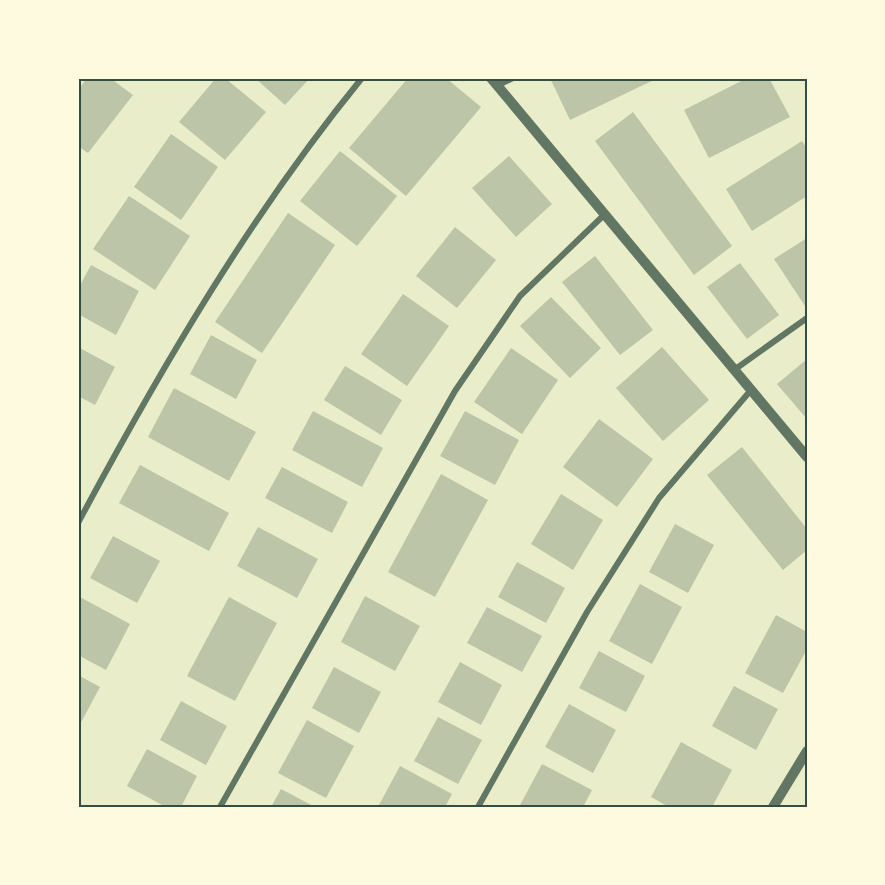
<svg xmlns="http://www.w3.org/2000/svg" width="885" height="885" viewBox="0 0 885 885" font-family="'Nunito Sans',sans-serif">
  <rect width="100%" height="100%" fill="#e9edc9"/>
  <!-- building -->
  <g fill="#bcc5a7">
    <polygon points="87,78 110,78 133,95 88,153 78,146 78,90"/>
    <polygon points="216,78 225,78 266,112 225,160 179,122"/>
    <polygon points="255,78 310,78 285,105"/>
    <polygon points="408,78 446,78 481,107 406,196 349,148"/>
    <polygon points="550,78 658,78 570,120"/>
    <polygon points="747,78 769,78 790,117 709,158 684,110"/>
    <polygon points="633,112 732,246 694,275 595,141"/>
    <polygon points="171,134 218,167 181,220 134,187"/>
    <polygon points="802,141 807,149 807,196 752,231 726,189"/>
    <polygon points="340,151 397,196 357,246 300,201"/>
    <polygon points="509,156 552,204 516,237 472,188"/>
    <polygon points="129,196 190,236 155,290 93,249"/>
    <polygon points="288,213 335,245 262,353 215,322"/>
    <polygon points="455,227 496,260 457,308 416,276"/>
    <polygon points="807,238 807,305 805,306 774,259"/>
    <polygon points="595,256 653,330 620,355 562,282"/>
    <polygon points="740,263 779,315 747,339 707,287"/>
    <polygon points="91,265 139,291 116,335 78,314 78,289"/>
    <polygon points="403,294 449,326 407,386 361,354"/>
    <polygon points="551,297 601,348 570,378 520,326"/>
    <polygon points="211,335 257,360 236,399 190,374"/>
    <polygon points="78,347 115,367 95,405 78,396"/>
    <polygon points="662,347 709,400 663,441 616,388"/>
    <polygon points="511,348 558,380 522,434 474,402"/>
    <polygon points="807,359 807,419 777,384"/>
    <polygon points="345,366 402,400 381,435 324,400"/>
    <polygon points="174,388 256,432 229,481 148,437"/>
    <polygon points="313,411 383,448 362,487 292,450"/>
    <polygon points="465,411 519,440 495,485 440,456"/>
    <polygon points="599,419 653,459 617,507 563,467"/>
    <polygon points="742,447 807,529 807,550 783,570 707,475"/>
    <polygon points="140,465 229,513 209,551 119,503"/>
    <polygon points="282,467 348,502 332,533 265,498"/>
    <polygon points="441,474 488,500 435,597 388,572"/>
    <polygon points="561,494 603,520 573,570 531,544"/>
    <polygon points="675,524 714,545 688,593 649,572"/>
    <polygon points="258,527 318,559 297,598 237,566"/>
    <polygon points="113,536 160,561 137,603 90,578"/>
    <polygon points="517,562 565,588 546,623 498,597"/>
    <polygon points="640,584 682,607 652,664 609,641"/>
    <polygon points="78,596 130,624 106,670 78,655"/>
    <polygon points="365,596 420,626 395,671 341,642"/>
    <polygon points="229,597 277,623 235,701 187,676"/>
    <polygon points="487,607 542,636 522,672 467,643"/>
    <polygon points="776,615 807,632 807,649 783,693 745,673"/>
    <polygon points="599,651 645,676 626,712 579,688"/>
    <polygon points="460,662 502,685 481,725 438,702"/>
    <polygon points="334,667 381,692 359,733 312,708"/>
    <polygon points="78,675 100,687 78,728"/>
    <polygon points="734,686 778,709 756,750 712,726"/>
    <polygon points="181,701 227,726 206,765 160,740"/>
    <polygon points="569,704 616,730 593,773 545,747"/>
    <polygon points="438,717 482,740 458,784 414,761"/>
    <polygon points="307,720 354,746 326,798 278,773"/>
    <polygon points="681,742 732,770 712,807 669,807 651,797"/>
    <polygon points="147,749 197,776 181,807 166,807 127,786"/>
    <polygon points="542,764 592,790 583,807 519,807"/>
    <polygon points="400,766 452,794 445,807 378,807"/>
    <polygon points="281,789 315,807 271,807"/>
  </g>
  <g fill="none" stroke-linecap="round" stroke-linejoin="round">
    <!-- minor -->
    <g stroke="#617663" stroke-width="6">
      <polyline points="498,85 513,78"/>
      <polyline points="734,370 807,318"/>
      <path d="M78,523C161,368 251,214 362,78"/>
      <polyline points="220,807 455,391 520,296 605,214"/>
      <polyline points="478,807 587,612 659,498 751,390"/>
    </g>
    <!-- tertiary -->
    <g stroke="#617663" stroke-width="10">
      <polyline points="491,78 807,457"/>
      <polyline points="773,807 807,751"/>
    </g>
  </g>
  <!-- border -->
  <rect width="885" height="885" fill="none" stroke="#fefae0" stroke-width="159"/>
  <rect x="80" y="80" width="726" height="726" fill="none" stroke="#344e41" stroke-width="2"/>
</svg>
